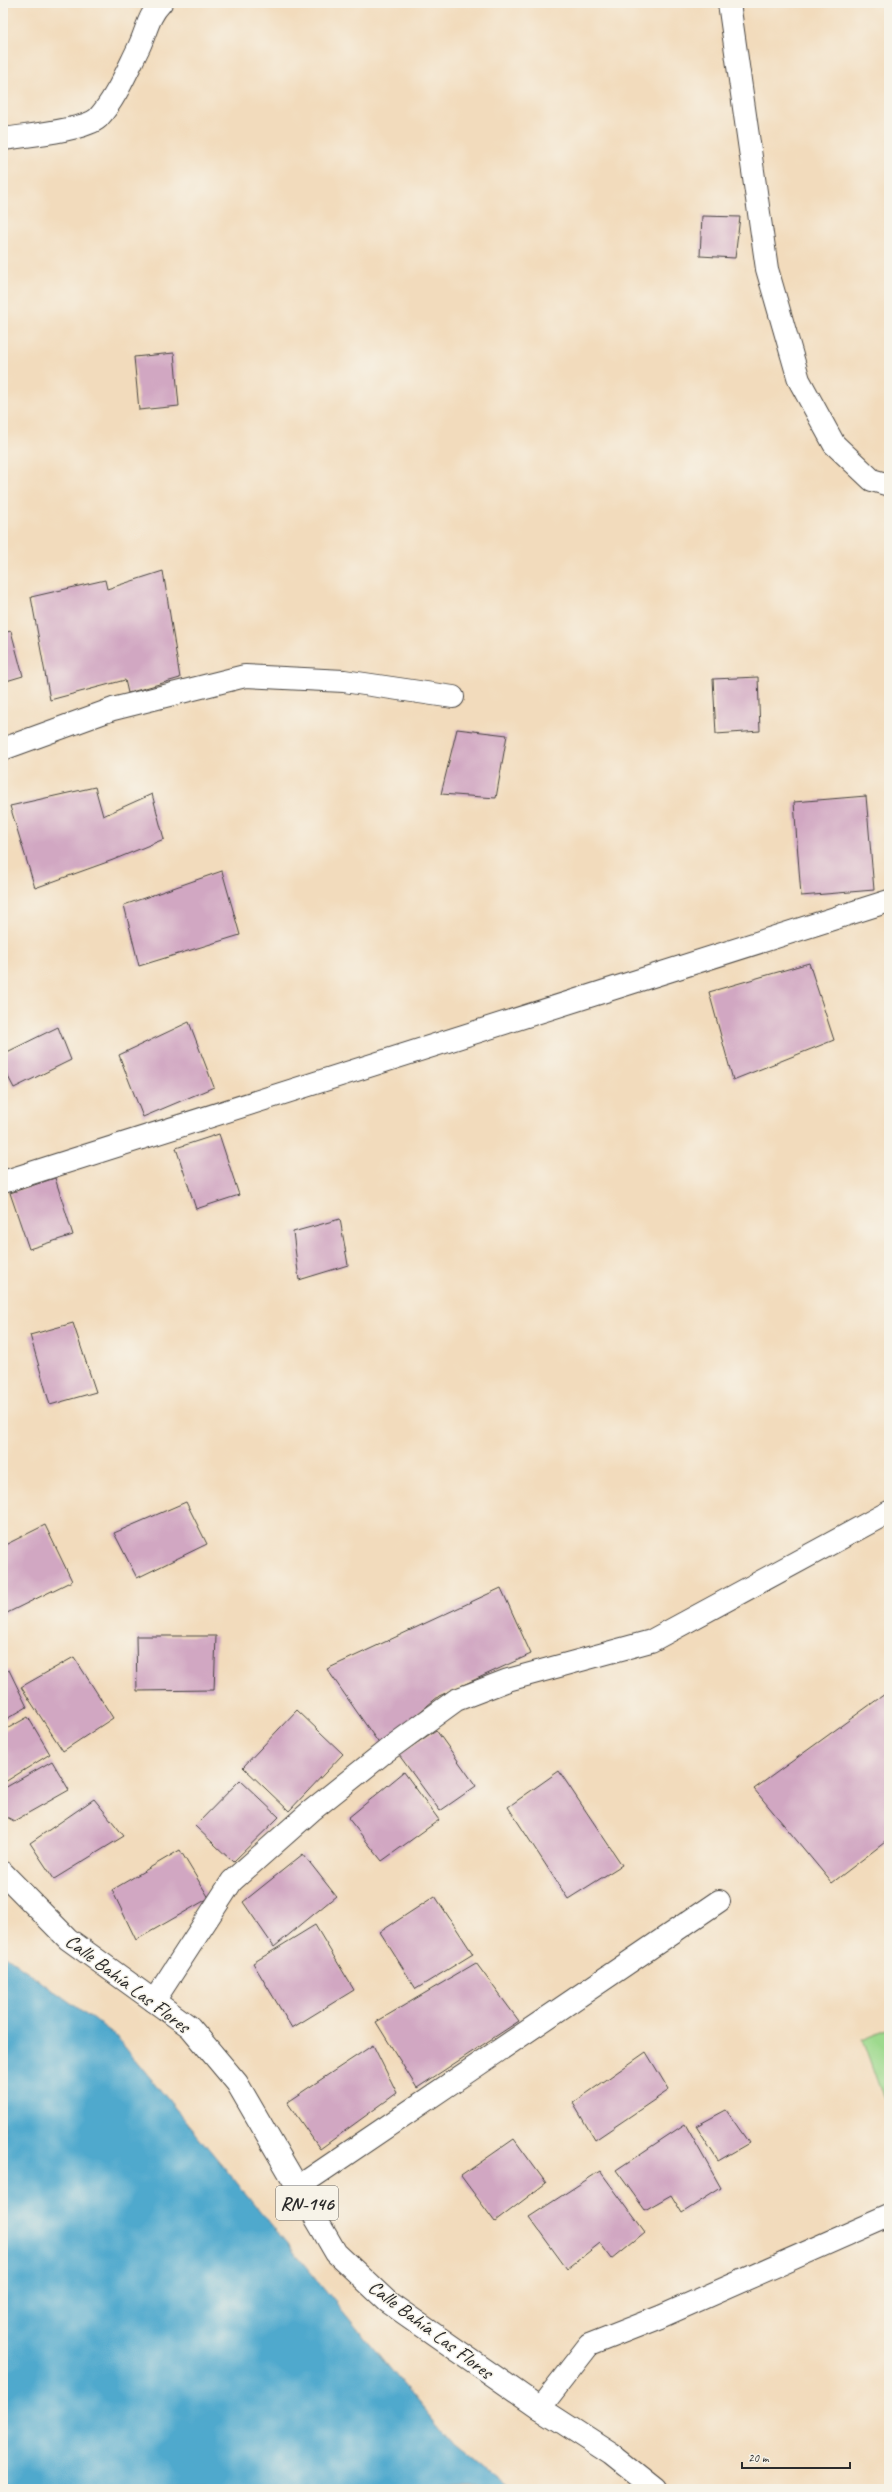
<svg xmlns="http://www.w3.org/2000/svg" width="892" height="2492" viewBox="0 0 892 2492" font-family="Caveat,sans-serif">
  <rect width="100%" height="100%" fill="#f7f3e8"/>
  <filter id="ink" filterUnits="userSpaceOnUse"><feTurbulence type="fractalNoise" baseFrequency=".025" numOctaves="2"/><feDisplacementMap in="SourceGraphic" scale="8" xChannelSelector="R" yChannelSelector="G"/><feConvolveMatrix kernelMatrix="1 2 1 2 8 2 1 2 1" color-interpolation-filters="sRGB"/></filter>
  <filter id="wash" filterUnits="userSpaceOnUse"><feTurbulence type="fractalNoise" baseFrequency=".012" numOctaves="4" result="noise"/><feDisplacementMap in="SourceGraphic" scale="16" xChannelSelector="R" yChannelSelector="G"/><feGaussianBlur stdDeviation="0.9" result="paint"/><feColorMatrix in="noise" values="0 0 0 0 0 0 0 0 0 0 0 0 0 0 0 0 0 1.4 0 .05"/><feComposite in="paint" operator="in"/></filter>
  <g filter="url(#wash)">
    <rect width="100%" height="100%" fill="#f2dbbc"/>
    <!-- green -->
    <polygon fill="#9dd98d" stroke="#64825c" points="889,2028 889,2114 862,2039"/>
    <!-- water -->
    <polygon fill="#50a9cd" stroke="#3e6a7c" points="3,1954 114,2034 450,2441 508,2489 3,2489"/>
    <g id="blocks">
      <!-- building -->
      <g fill="#d1a7c2">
        <polygon points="702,216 740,217 735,258 700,256"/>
        <polygon points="174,353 179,406 139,410 134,357"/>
        <polygon points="163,571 180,678 128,693 125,680 50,700 31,597 105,580 107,589"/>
        <polygon points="11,631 23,676 3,682 3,633"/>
        <polygon points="758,677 760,731 716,734 713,679"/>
        <polygon points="457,729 507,735 496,798 441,794"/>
        <polygon points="95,787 103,816 152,794 164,839 113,860 35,888 10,806"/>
        <polygon points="866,796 874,890 801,896 794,802"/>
        <polygon points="222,871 240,935 139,966 124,905"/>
        <polygon points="809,963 834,1040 733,1080 709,992"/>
        <polygon points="189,1022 214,1087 143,1117 119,1055"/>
        <polygon points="58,1027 71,1060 14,1088 3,1067 3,1054"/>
        <polygon points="219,1134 239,1195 196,1209 176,1148"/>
        <polygon points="55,1178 73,1235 29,1249 10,1193"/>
        <polygon points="340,1219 348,1265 299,1280 293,1232"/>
        <polygon points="73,1323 96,1392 50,1405 30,1335"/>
        <polygon points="186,1502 207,1544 137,1578 114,1533"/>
        <polygon points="45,1525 72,1581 3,1615 3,1546"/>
        <polygon points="501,1588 531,1654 439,1696 380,1745 327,1669"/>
        <polygon points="136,1636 216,1636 214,1690 137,1691"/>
        <polygon points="74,1657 113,1718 63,1751 21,1687"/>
        <polygon points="9,1670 27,1707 3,1721 3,1673"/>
        <polygon points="889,1691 889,1839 832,1883 754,1789"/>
        <polygon points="297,1710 343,1754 289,1811 243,1767"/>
        <polygon points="28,1717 50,1754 5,1782 3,1780 3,1731"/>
        <polygon points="436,1730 476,1786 440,1811 399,1755"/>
        <polygon points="52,1761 69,1790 14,1821 3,1815 3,1789"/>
        <polygon points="559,1771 622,1865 568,1899 508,1807"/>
        <polygon points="404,1772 439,1820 382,1861 348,1818"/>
        <polygon points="240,1780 279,1817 233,1862 195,1826"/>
        <polygon points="94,1799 124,1836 54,1879 30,1843"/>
        <polygon points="180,1850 209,1898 136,1940 112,1890"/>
        <polygon points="303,1854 336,1896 274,1947 243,1902"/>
        <polygon points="435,1896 473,1954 416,1989 380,1932"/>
        <polygon points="315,1925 354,1990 292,2028 253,1963"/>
        <polygon points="476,1963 519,2021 417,2088 376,2022"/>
        <polygon points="373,2045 397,2093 320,2149 287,2102"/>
        <polygon points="646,2052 669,2090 595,2140 573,2103"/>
        <polygon points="726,2110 749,2143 718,2161 696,2126"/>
        <polygon points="685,2124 721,2188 682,2213 671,2195 645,2210 616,2170"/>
        <polygon points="514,2139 546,2183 495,2222 461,2176"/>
        <polygon points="600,2171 645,2232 612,2259 600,2243 567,2269 529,2217"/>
      </g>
    </g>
  </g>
  <g filter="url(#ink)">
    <use href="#blocks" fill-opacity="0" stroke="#494541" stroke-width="1"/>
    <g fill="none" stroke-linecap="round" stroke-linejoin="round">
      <!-- minor casing -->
      <g stroke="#494541" stroke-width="24">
        <g id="minor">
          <polyline points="729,3 767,269 799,380 834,444 872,480 889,485"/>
          <path d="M3,139C22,136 86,130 98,118C115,100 127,71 138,49C146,33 148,16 161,3"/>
          <polyline points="3,749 113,709 245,676 344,681 453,697"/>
          <polyline points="3,1182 889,901"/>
          <polyline points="154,2001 232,1881 311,1811 386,1751 456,1700 508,1680 651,1641 889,1512"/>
          <polyline points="298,2187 719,1901"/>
          <polyline points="540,2408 589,2345 660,2317 889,2216"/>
        </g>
      </g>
      <!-- primary casing -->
      <g stroke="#494541" stroke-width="24">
        <polyline id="primary" points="3,1873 68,1939 190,2027 237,2083 336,2253 388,2302 540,2408 611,2454 655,2489"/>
      </g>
      <!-- minor -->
      <use href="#minor" stroke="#fff" stroke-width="22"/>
      <!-- primary -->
      <use href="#primary" stroke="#fff" stroke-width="22"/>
    </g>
  </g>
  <g text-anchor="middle" stroke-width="3" stroke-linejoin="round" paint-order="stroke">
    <!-- shield labels -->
    <rect fill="#f7f3e8" stroke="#686764" stroke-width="1" x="276" y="2186" width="62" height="34" rx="3"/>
    <g font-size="19" font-weight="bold" fill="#2b2b2b">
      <text x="307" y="2210">RN-146</text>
    </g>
    <!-- street labels -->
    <g font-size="20" fill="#2b2b2b" stroke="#f7f3e8">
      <text transform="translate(128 1983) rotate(37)" y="7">Calle Bahía Las Flores</text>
      <text transform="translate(431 2329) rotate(37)" y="7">Calle Bahía Las Flores</text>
    </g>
  </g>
  <!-- margin -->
  <rect width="892" height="2492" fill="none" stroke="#f7f3e8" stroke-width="16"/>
  <!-- scale -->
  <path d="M742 2462v6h108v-6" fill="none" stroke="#2b2b2b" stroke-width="2"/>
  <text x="748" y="2462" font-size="12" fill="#2b2b2b" stroke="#f7f3e8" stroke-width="3" paint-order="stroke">20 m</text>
</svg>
